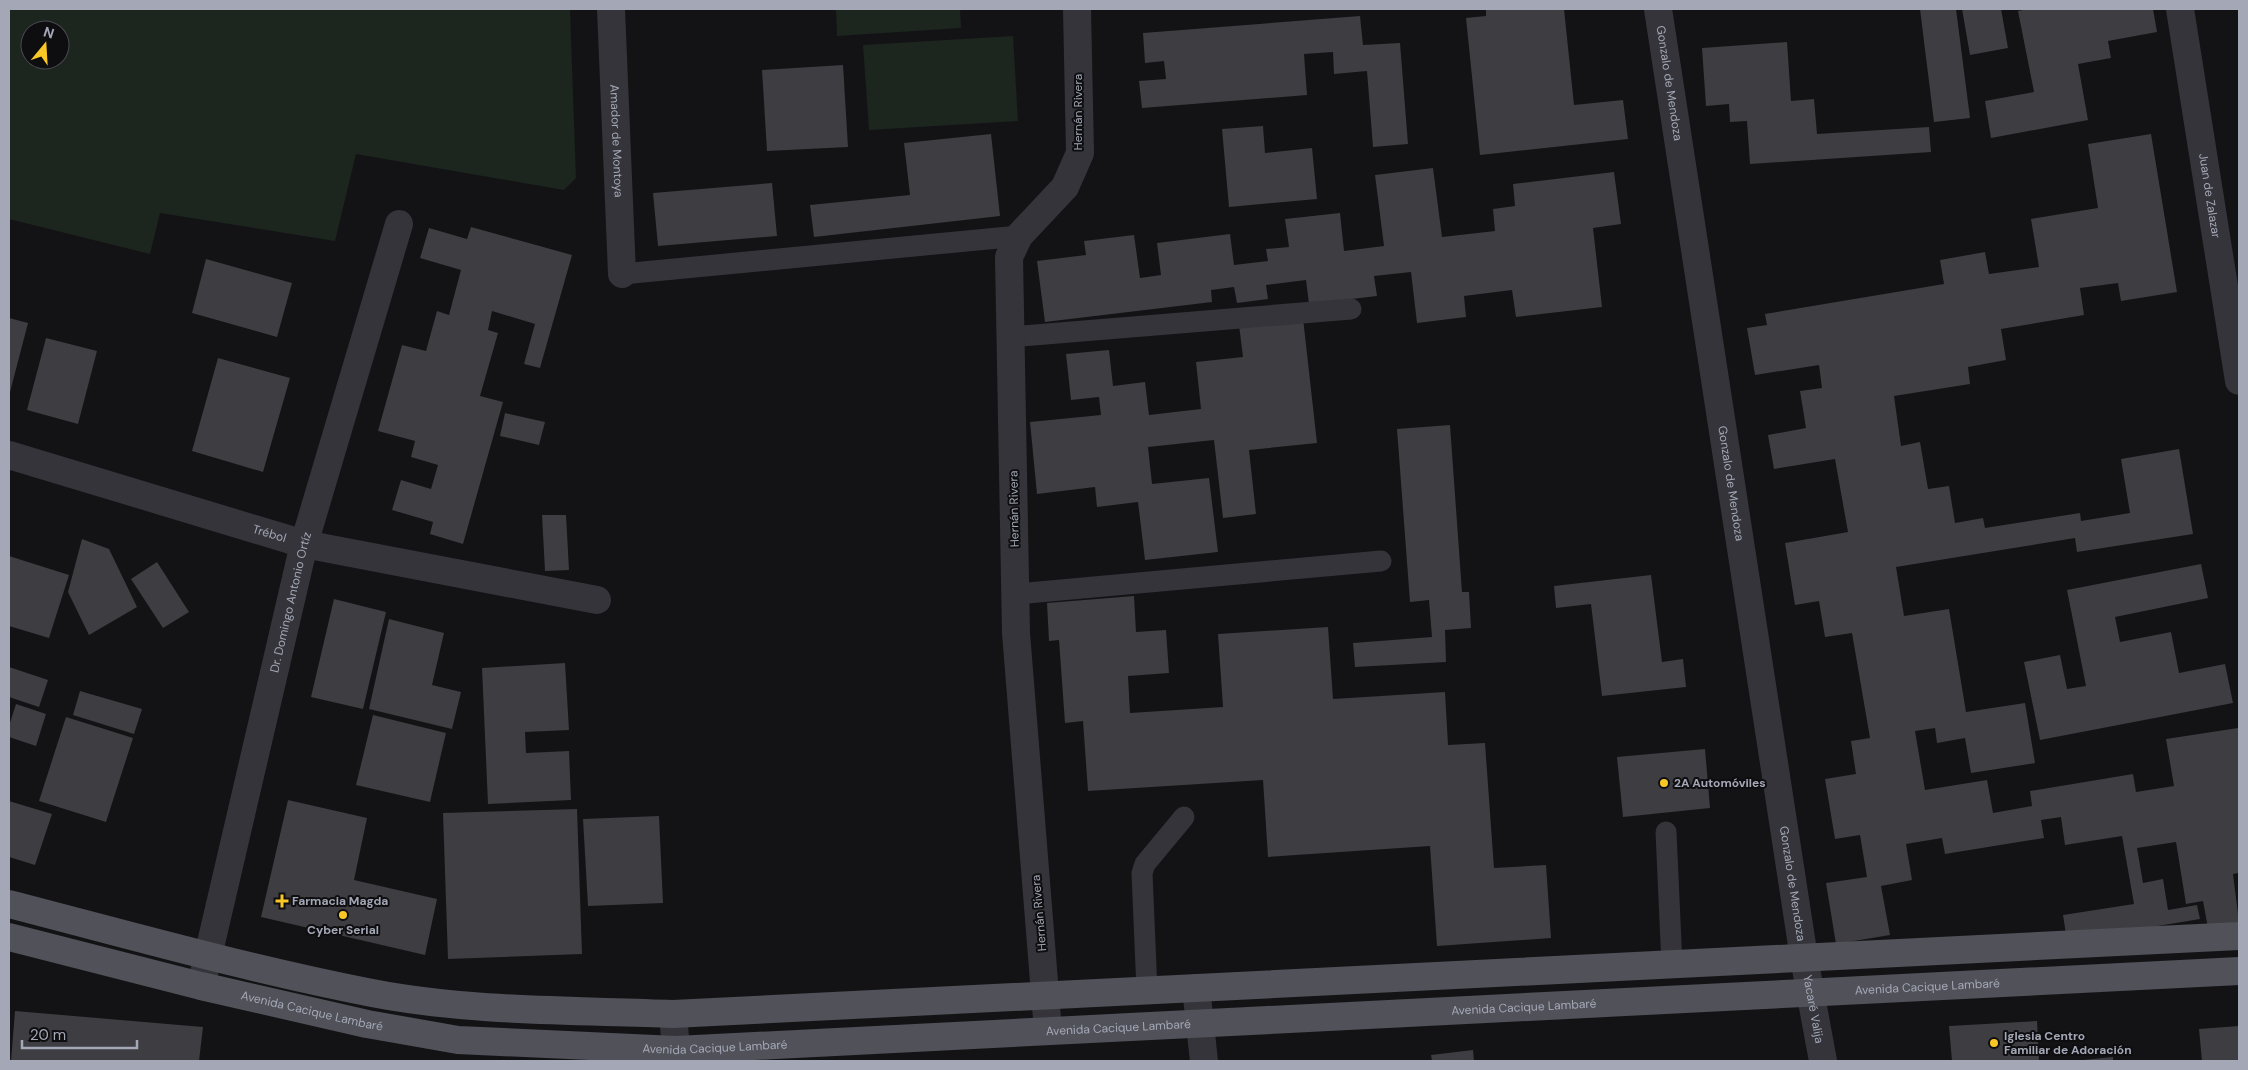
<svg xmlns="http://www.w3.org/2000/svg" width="2248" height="1070" viewBox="0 0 2248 1070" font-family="'DM Sans',sans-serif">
  <rect width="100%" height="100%" fill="#131315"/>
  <!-- green -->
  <g fill="#1d251f" fill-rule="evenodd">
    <path d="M9,9H570L576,178L564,190L356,154L335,241L160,213L150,254L9,219ZM30,30H60V60H30Z"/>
    <polygon points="836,9 960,9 961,28 837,36"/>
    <polygon points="1013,36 1018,121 869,130 863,45"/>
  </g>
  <!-- building -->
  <g fill="#3d3d42">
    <polygon points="1486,9 1564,9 1574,105 1623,100 1628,139 1480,155 1466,18 1486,16"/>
    <polygon points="1920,9 1956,9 1970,118 1934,122"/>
    <polygon points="1962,9 2001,9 2008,48 1970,55"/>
    <polygon points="2028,9 2153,9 2157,32 2108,41 2111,58 2078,64 2088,120 1991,138 1985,101 2034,92 2018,11"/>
    <polygon points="1360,16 1363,45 1400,43 1408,144 1373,147 1367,71 1334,74 1333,52 1304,54 1307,95 1142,108 1139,81 1166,79 1164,61 1145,63 1143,33"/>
    <polygon points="1787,42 1791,101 1814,99 1817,134 1929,127 1931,152 1750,164 1747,121 1730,122 1729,104 1706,106 1702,48"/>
    <polygon points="843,65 848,147 767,151 762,70"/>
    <polygon points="1263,126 1265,153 1312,148 1317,199 1229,207 1222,129"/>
    <polygon points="991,134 1000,216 814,237 810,205 910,195 904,143"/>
    <polygon points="2151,134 2177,292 2121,301 2118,283 2080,288 2084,315 2001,329 2006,360 1968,367 1970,384 1894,396 1901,446 1920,442 1928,489 1949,486 1955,523 1983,518 1985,528 2080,513 2081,521 2130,513 2121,459 2179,449 2193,534 2077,552 2075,538 1896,567 1904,616 1949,609 1966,712 2025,703 2035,763 1971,773 1965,738 1937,743 1935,728 1915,731 1925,790 1987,780 1993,813 2032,806 2030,791 2133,774 2136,792 2174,786 2166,739 2238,728 2239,873 2233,874 2239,922 2208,928 2203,901 2186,904 2176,842 2137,848 2143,883 2163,879 2168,910 2197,905 2200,919 2067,941 2063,915 2134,904 2122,836 2065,845 2061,817 2041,820 2044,838 1945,854 1942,838 1906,844 1912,880 1881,886 1890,935 1836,944 1826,883 1867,877 1860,835 1835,839 1825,779 1856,774 1851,741 1870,738 1852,633 1825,637 1819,601 1795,605 1785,543 1848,532 1835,459 1774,469 1768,435 1806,428 1800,391 1822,388 1819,365 1755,375 1747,328 1767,325 1765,314 1944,284 1940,260 1985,252 1989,274 2039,267 2031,219 2098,208 2088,144"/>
    <polygon points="1433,168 1442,237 1495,231 1493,209 1515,206 1513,184 1614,172 1621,224 1593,228 1602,307 1516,317 1512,290 1464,296 1466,317 1417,323 1411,272 1374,276 1377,296 1309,304 1306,280 1266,285 1268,299 1237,303 1234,287 1211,290 1212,302 1045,322 1037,261 1086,255 1084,241 1134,235 1140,278 1161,275 1157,243 1230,234 1234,265 1268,261 1266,249 1289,247 1285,219 1340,213 1344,251 1384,246 1375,175"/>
    <polygon points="772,183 777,236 658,246 653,193"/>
    <polygon points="471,227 572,255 540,368 524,364 535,324 492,311 488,330 498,333 480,396 503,402 463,544 430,534 433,522 392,510 401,480 431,489 438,465 411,457 415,441 378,431 402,345 426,351 437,311 449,315 461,270 420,258 429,228 467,239"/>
    <polygon points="206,259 292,283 277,337 192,313"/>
    <polygon points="9,318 28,323 9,396"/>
    <polygon points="1303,318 1317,443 1249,450 1256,514 1223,518 1214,440 1148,447 1152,484 1209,478 1218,552 1145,560 1138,502 1097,507 1095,487 1037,494 1030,422 1101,415 1099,397 1071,400 1066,354 1109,350 1113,386 1145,382 1149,415 1201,409 1196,362 1243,357 1239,325"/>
    <polygon points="46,338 97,351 78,424 27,410"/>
    <polygon points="218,358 290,378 263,472 192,451"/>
    <polygon points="505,413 545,422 539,445 500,436"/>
    <polygon points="1450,425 1462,592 1469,592 1471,628 1445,630 1446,662 1355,667 1353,643 1432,637 1429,600 1410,602 1397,429"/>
    <polygon points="542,515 566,515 569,570 545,571"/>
    <polygon points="82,539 109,549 137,607 89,635 68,592"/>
    <polygon points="9,556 69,575 49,638 9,626"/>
    <polygon points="157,562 189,612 163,628 131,579"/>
    <polygon points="2201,564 2208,598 2115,617 2120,642 2171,632 2179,673 2225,664 2233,703 2040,740 2024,662 2060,655 2067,689 2086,686 2067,590"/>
    <polygon points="1651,575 1662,662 1683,659 1686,687 1602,696 1591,604 1556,608 1554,586"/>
    <polygon points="1134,596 1136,632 1166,630 1169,673 1128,676 1130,713 1223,707 1218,634 1328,627 1333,699 1445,692 1448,745 1485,743 1494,868 1546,865 1551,938 1437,946 1430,846 1268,857 1263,780 1088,791 1083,721 1065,723 1059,640 1049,641 1047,603"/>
    <polygon points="334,599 386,612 363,709 311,697"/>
    <polygon points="389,619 444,633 432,685 461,692 452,729 369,709"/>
    <polygon points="565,663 569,730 525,732 526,753 569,751 571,800 488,804 482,668"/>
    <polygon points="9,667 48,680 39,707 9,697"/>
    <polygon points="80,691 142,709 134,734 73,715"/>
    <polygon points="16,704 46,714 36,746 9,737 9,726"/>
    <polygon points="373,715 446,733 430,802 356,785"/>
    <polygon points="66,717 133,738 106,822 39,801"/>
    <polygon points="1705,749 1710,808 1623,817 1617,757"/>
    <polygon points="288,800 367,818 354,880 437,899 425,955 261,917"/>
    <polygon points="9,801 52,814 35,865 9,857"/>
    <polygon points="577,809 582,954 448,959 443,813"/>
    <polygon points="659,816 663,903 588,906 583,819"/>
    <polygon points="15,1011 203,1027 199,1061 11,1061"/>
    <polygon points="2037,1021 2039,1061 1952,1061 1949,1026"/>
    <polygon points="2239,1026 2239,1061 2202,1061 2199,1029"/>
    <polygon points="1473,1050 1474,1061 1432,1061 1431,1055"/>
    <polygon points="2113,1057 2113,1061 2083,1061 2083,1060"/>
  </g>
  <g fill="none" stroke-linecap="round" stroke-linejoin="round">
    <!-- service -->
    <g stroke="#34343a" stroke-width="21">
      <polyline points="622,274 1019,236"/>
      <polyline points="1010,337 1351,309"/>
      <polyline points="1016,594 1381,561"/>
      <polyline points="1666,832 1672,965"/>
      <polyline points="1147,991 1142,873 1145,864 1184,817"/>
    </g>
    <!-- minor -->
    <g stroke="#34343a" stroke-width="28">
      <path id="s1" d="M611,9L622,274"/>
      <path id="s2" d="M1658,9L1804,958"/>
      <path id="s3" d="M9,455L304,544L597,600"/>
      <path id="s4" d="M201,986L304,544L399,224"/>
      <polyline points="1196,988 1204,1061"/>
      <polyline points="1048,1031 1016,633 1009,257 1019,236 1065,187 1080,153 1077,9"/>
    </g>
    <!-- tertiary -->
    <g stroke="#34343a" stroke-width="28">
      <path id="s5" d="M2180,9L2239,381"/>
      <path id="s6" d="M1804,958L1823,1061"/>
      <polyline points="673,1014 677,1061"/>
    </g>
    <!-- primary -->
    <g stroke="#505159" stroke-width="28">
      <path d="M9,904C129,935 249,969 372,993C470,1012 573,1010 673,1014L2239,936"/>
      <path id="s7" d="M9,937L201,986L367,1024L458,1040L676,1050L2239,971"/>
    </g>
  </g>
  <!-- markers -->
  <g fill="#fac826" stroke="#0e0e10" stroke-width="2">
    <circle cx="1664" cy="783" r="5"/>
    <path d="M279.5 893.5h5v5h5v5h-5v5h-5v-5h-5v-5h5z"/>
    <circle cx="343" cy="915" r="5"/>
    <circle cx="1994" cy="1043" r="5"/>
  </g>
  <g text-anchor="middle" stroke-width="4" stroke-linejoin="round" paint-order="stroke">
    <!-- street labels -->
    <g font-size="12" fill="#a4a8b6" stroke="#0e0e10">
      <text dy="4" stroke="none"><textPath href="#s2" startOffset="75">Gonzalo de Mendoza</textPath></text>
      <text transform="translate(1078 112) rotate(-90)" y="4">Hernán Rivera</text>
      <text dy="4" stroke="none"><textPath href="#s1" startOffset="132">Amador de Montoya</textPath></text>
      <text dy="4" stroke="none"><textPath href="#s5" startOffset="189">Juan de Zalazar</textPath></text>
      <text dy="4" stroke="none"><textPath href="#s2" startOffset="480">Gonzalo de Mendoza</textPath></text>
      <text transform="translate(1014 509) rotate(-91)" y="4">Hernán Rivera</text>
      <text dy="4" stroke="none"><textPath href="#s3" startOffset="272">Trébol</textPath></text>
      <text dy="4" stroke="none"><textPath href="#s4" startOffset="394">Dr. Domingo Antonio Ortíz</textPath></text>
      <text dy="4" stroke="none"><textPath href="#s2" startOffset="885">Gonzalo de Mendoza</textPath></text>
      <text transform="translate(1039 913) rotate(-95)" y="4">Hernán Rivera</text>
      <text dy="4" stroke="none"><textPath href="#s7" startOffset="1932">Avenida Cacique Lambaré</textPath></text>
      <text dy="4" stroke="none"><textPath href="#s7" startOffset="1528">Avenida Cacique Lambaré</textPath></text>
      <text dy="4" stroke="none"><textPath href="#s6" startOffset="52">Yacaré Valija</textPath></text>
      <text dy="4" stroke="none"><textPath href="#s7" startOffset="312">Avenida Cacique Lambaré</textPath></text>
      <text dy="4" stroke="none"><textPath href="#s7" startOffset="1122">Avenida Cacique Lambaré</textPath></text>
      <text dy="4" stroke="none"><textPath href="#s7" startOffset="718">Avenida Cacique Lambaré</textPath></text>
    </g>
    <!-- poi labels -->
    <g font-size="12" font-weight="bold" fill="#a4a8b6" stroke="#0e0e10" text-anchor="start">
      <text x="1674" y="787">2A Automóviles</text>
      <text x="292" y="905">Farmacia Magda</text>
      <text x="343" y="934" text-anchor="middle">Cyber Serial</text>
      <text x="2004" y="1040">Iglesia Centro<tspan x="2004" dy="14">Familiar de Adoración</tspan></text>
    </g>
  </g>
  <!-- border -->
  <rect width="2248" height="1070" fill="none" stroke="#a4a8b6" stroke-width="20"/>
  <!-- north arrow -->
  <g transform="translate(45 45) rotate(18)"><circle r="24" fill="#0e0e10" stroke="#4a4c52"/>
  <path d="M0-4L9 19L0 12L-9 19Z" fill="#fac826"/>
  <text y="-8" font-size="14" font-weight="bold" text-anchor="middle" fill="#a4a8b6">N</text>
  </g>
  <!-- scale -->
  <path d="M22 1040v8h115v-8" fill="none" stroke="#a4a8b6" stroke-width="2.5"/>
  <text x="30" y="1040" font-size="15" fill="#a4a8b6" stroke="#0e0e10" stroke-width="4" paint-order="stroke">20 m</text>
</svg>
